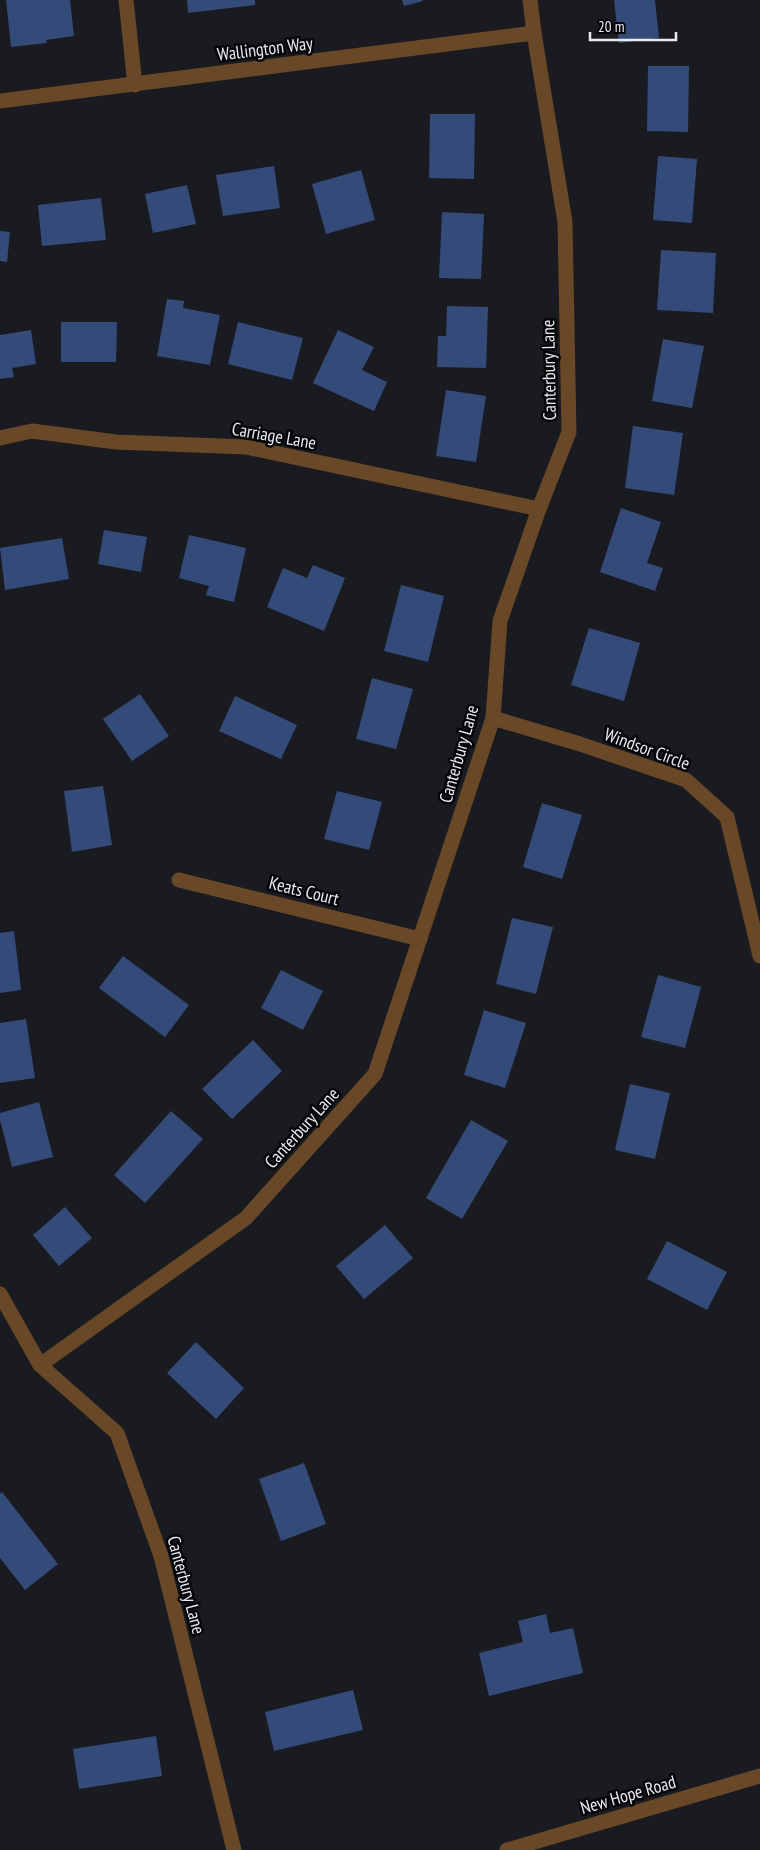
<svg xmlns="http://www.w3.org/2000/svg" width="760" height="1850" viewBox="0 0 760 1850" font-family="'PT Sans Narrow',sans-serif">
  <rect width="100%" height="100%" fill="#191b20"/>
  <!-- building -->
  <g fill="#344b7a">
    <polygon points="6,0 70,0 74,36 46,40 47,43 11,47"/>
    <polygon points="187,0 255,0 255,5 188,13"/>
    <polygon points="402,0 423,0 423,1 404,6"/>
    <polygon points="614,0 655,0 659,38 619,43"/>
    <polygon points="648,66 689,66 688,132 647,131"/>
    <polygon points="430,114 475,114 474,179 429,178"/>
    <polygon points="658,156 697,159 692,223 653,220"/>
    <polygon points="274,166 280,208 223,216 216,175"/>
    <polygon points="361,170 375,220 326,234 312,184"/>
    <polygon points="187,185 196,224 153,233 145,194"/>
    <polygon points="101,198 106,240 42,246 38,205"/>
    <polygon points="442,212 484,214 481,279 439,278"/>
    <polygon points="0,231 10,232 7,262 0,261"/>
    <polygon points="661,250 716,253 713,313 657,310"/>
    <polygon points="167,299 184,301 183,308 220,315 210,365 157,356"/>
    <polygon points="447,306 488,307 486,368 437,367 438,336 446,336"/>
    <polygon points="61,322 117,322 116,362 61,362"/>
    <polygon points="238,322 303,338 292,380 228,364"/>
    <polygon points="31,330 36,364 12,368 14,377 0,379 0,335"/>
    <polygon points="338,330 374,347 362,370 387,382 374,411 313,383"/>
    <polygon points="663,339 704,346 692,408 652,401"/>
    <polygon points="446,390 486,396 476,462 436,456"/>
    <polygon points="633,426 683,433 674,495 625,488"/>
    <polygon points="621,508 661,522 647,563 663,568 655,591 600,572"/>
    <polygon points="104,530 147,537 141,572 98,564"/>
    <polygon points="189,535 246,548 234,602 206,595 209,586 179,578"/>
    <polygon points="62,538 69,579 5,590 0,548"/>
    <polygon points="313,565 345,578 324,631 267,607 283,568 307,578"/>
    <polygon points="401,585 444,596 428,662 384,651"/>
    <polygon points="589,628 640,643 624,701 571,685"/>
    <polygon points="372,678 413,689 396,749 356,739"/>
    <polygon points="140,694 169,736 132,761 103,719"/>
    <polygon points="235,696 297,725 281,759 219,731"/>
    <polygon points="103,786 112,845 72,852 64,791"/>
    <polygon points="337,791 382,802 369,850 324,839"/>
    <polygon points="542,803 582,815 562,879 523,867"/>
    <polygon points="512,918 553,927 536,994 496,984"/>
    <polygon points="14,931 21,990 0,993 0,933"/>
    <polygon points="123,956 189,1005 165,1037 99,988"/>
    <polygon points="281,970 323,991 303,1030 261,1008"/>
    <polygon points="658,975 701,987 685,1048 641,1037"/>
    <polygon points="484,1010 526,1023 505,1088 464,1075"/>
    <polygon points="26,1019 35,1078 0,1083 0,1023"/>
    <polygon points="253,1040 282,1071 232,1119 202,1089"/>
    <polygon points="630,1084 670,1093 655,1159 615,1150"/>
    <polygon points="39,1102 53,1157 12,1167 0,1120 0,1113"/>
    <polygon points="171,1111 203,1139 145,1203 114,1175"/>
    <polygon points="471,1120 508,1141 462,1219 426,1198"/>
    <polygon points="65,1207 92,1238 59,1266 33,1235"/>
    <polygon points="385,1225 413,1258 364,1299 336,1266"/>
    <polygon points="667,1241 727,1272 707,1310 647,1279"/>
    <polygon points="196,1342 244,1388 216,1419 167,1373"/>
    <polygon points="304,1463 326,1524 281,1541 259,1479"/>
    <polygon points="2,1492 58,1564 25,1590 0,1558 0,1494"/>
    <polygon points="546,1614 550,1633 573,1628 583,1673 489,1696 479,1653 523,1642 518,1621"/>
    <polygon points="353,1690 363,1730 274,1751 265,1712"/>
    <polygon points="156,1736 162,1776 79,1789 73,1749"/>
  </g>
  <g fill="none" stroke-linecap="round" stroke-linejoin="round">
    <!-- minor -->
    <g stroke="#694828" stroke-width="15">
      <polyline points="126,0 135,85"/>
      <polyline points="0,101 534,33"/>
      <polyline points="0,438 32,431 116,442 246,447 539,509"/>
      <polyline points="493,718 580,744 686,780 727,817 760,956"/>
      <polyline points="179,880 420,939"/>
      <polyline points="0,1294 40,1365 117,1433 161,1556 234,1850"/>
      <polyline points="40,1365 246,1218 375,1074 493,718 500,621 539,509 569,432 565,222 534,33 530,0"/>
      <polyline points="507,1850 760,1776"/>
    </g>
  </g>
  <g text-anchor="middle" stroke-width="5" stroke-linejoin="round" paint-order="stroke">
    <!-- street labels -->
    <g font-size="18" fill="#e9ebee" stroke="#050608">
      <text transform="translate(265 49) rotate(-7)" y="6">Wallington Way</text>
      <text transform="translate(549 370) rotate(-91)" y="6">Canterbury Lane</text>
      <text transform="translate(274 436) rotate(10)" y="6">Carriage Lane</text>
      <text transform="translate(647 749) rotate(20)" y="6">Windsor Circle</text>
      <text transform="translate(459 754) rotate(-74)" y="6">Canterbury Lane</text>
      <text transform="translate(304 891) rotate(14)" y="6">Keats Court</text>
      <text transform="translate(302 1128) rotate(-48)" y="6">Canterbury Lane</text>
      <text transform="translate(186 1585) rotate(75)" y="6">Canterbury Lane</text>
      <text transform="translate(628 1795) rotate(-16)" y="6">New Hope Road</text>
    </g>
  </g>
  <!-- scale -->
  <path d="M590 32v8h86v-8" fill="none" stroke="#e9ebee" stroke-width="2.5"/>
  <text x="598" y="32" font-size="15" fill="#e9ebee" stroke="#050608" stroke-width="4" paint-order="stroke">20 m</text>
</svg>
